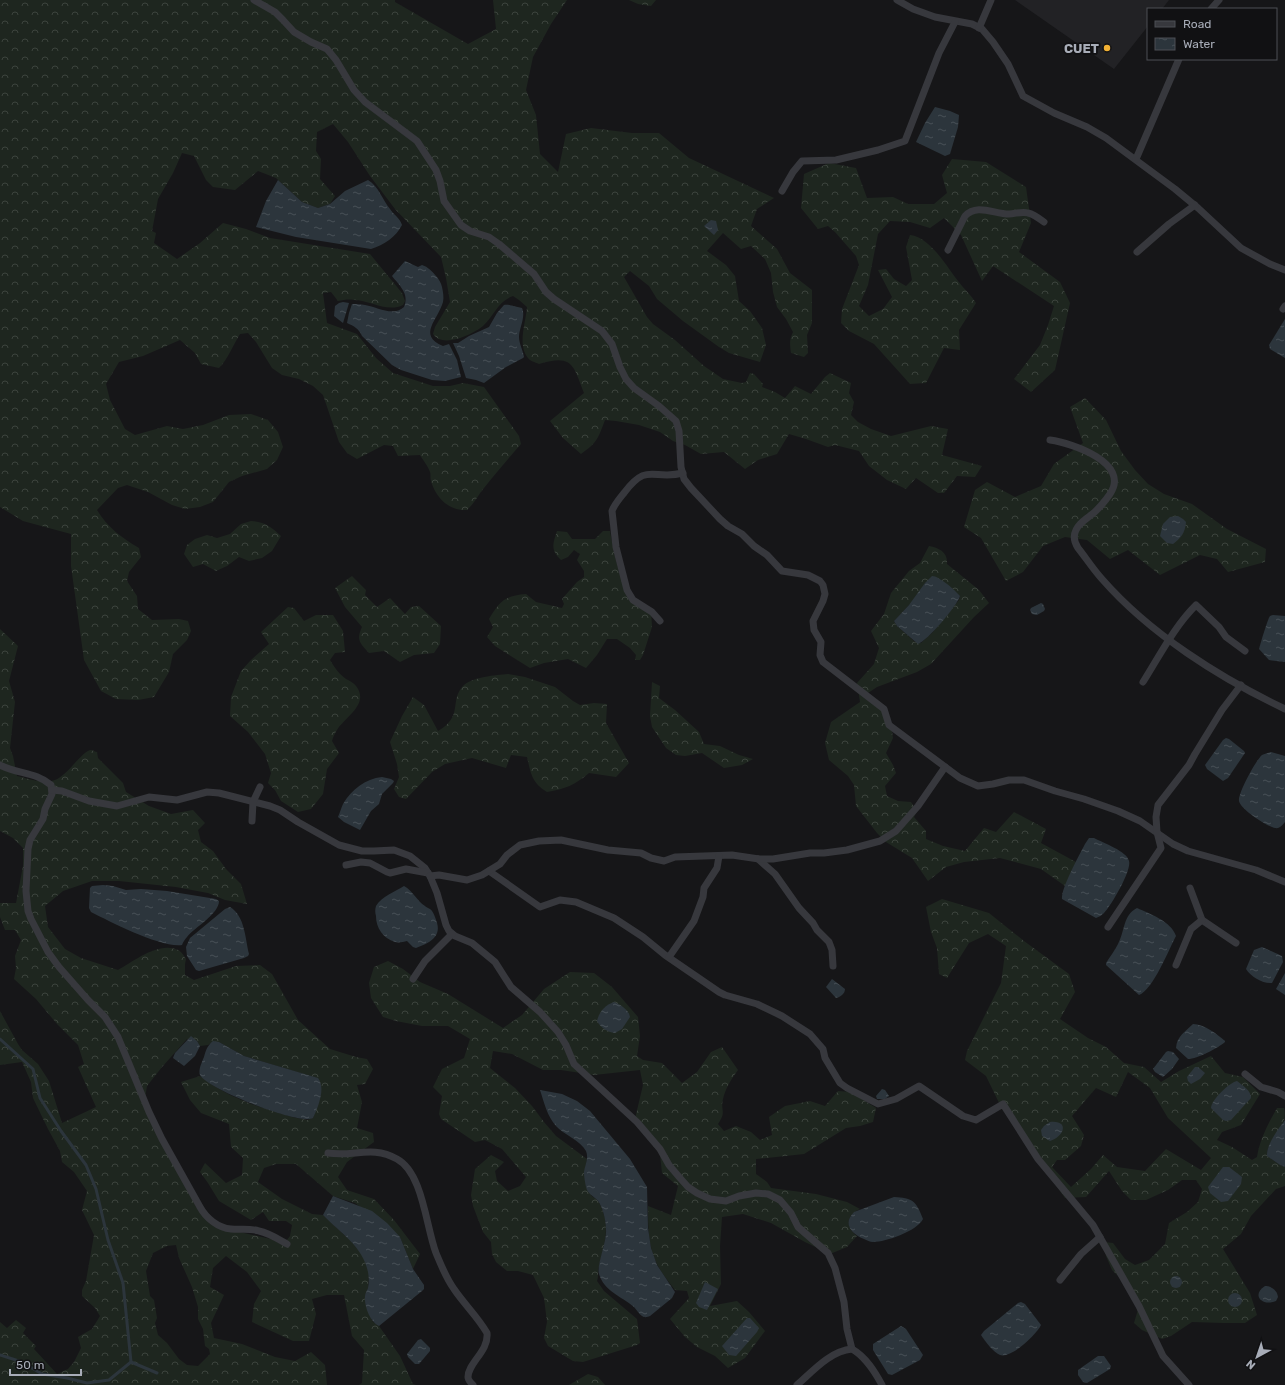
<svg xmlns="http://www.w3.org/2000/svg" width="1285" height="1385" viewBox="0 0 1285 1385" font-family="Rubik,sans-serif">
  <defs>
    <pattern id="forest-crowns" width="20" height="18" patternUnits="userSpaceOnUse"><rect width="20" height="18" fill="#1e261f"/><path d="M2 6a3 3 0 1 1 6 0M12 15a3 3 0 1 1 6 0" fill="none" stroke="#3c433d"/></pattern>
    <pattern id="water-ripples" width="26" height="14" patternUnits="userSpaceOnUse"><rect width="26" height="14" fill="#2c353c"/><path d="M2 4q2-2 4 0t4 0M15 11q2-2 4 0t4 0" fill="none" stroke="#485056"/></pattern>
  </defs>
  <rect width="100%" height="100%" fill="#161618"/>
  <!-- built -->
  <polygon fill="#222225" points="1015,0 1169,0 1162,9 1148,9 1148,26 1114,69"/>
  <!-- forest -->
  <g fill="url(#forest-crowns)" fill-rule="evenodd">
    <path d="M0,0H395V2L468,44L496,29L493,0H567L551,24L533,57L526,90L536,115L540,154L558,172L566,134L591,128L632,133H659L689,158L774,198L757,209L751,226L777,249L790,273L812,290V323L807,335L808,353L804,357L791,353C790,345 789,340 793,332L786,319L777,307L773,292L771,273L765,259L751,246L741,249L723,233L707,251L726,265L735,276L739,301L750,311L762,328L766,345L760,362L729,353L719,347L683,321L657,299L649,286L630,271L624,277L647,317L653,324L675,340L704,366L723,379L742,383L746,382L750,373L754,374L763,384L762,387L775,392L785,398L795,386L811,394L825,377L830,373L851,383L849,393L854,402L851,415L858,422L871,429L891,436L931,426L948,429L942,455L982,466L975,477L957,476L944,493H938L916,478L906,489L887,480L869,466L859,451L835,445L828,447L806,439L789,434L777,454L758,460L745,469L724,452L701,454L685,445L673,441L660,432L639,425L616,421L605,420C598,438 598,442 581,454L563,438L550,421L584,393C573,365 573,354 539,364C535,362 530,361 528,358C517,345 526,322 527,307L519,300L513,296C497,302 495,315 483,326C473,334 443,349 433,334L435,327L450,302L446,278L441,257L395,209L370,176L348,142L333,124L317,132L316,151L321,159L320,179L335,196L330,204L318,208L302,202L276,178L258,171L235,190L213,187L206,180L194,156L182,153L173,173L158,199L152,231L156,233L154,243L177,259L200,243L223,223L246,229L270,238L370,254L402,293L405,301L403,305C387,313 370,300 354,300C349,299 343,300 338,301L331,292L323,293L327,323L357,334L376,358L393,373L433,386H450L463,383L484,387L519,436L521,444C508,459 496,473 484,488C478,495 474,504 467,510C449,511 436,498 431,481C430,478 431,474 430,472C428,466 423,460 420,455L398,456L393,446L384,445L357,459L347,453L339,442L323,395L313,386L299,379L282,375L272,368L256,342L248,333L240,334C233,345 228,359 219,368L201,364L195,353L180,340L143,356L119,362L106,384L110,400L125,429L135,435L167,426L183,429L203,425L229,415L251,414L268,420L278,432L283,447L277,460L267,469L242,476L229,482L213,502L200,507L185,509L172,505L148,492L127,485L118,488L97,510C107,527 122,538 139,548L141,557L129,572L127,581L137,596L138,609L152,620L179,619L188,621L191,631L187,640L173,654L169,672L154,697L138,700L116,699L101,691L84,660L71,566V534L23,521L0,507Z"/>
    <polygon points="629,0 656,0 651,6 638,4"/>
    <path d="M952,159L986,162L1026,187L1031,223L1019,252L1060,282L1070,303L1055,370L1031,392L1014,379L1040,345L1048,325L1054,306L993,266L982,281L961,235L944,218L930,228L910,222L890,221L878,234L868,285L859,306L869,316L883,309L892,297L878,270L886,269L894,279L906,286L912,280L906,247L910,235C930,237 947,267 958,281C964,289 971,295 976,303L959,330L960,350L944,348L926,383L910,384L874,344L849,331L841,323L842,309L859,265L856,256L835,232L828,226L818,229L801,208L804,174L829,163L856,168L867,198L893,197L908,204H934L947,193L942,175Z"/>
    <polygon points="1085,398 1106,420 1121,451 1135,470 1148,484 1164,494 1192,504 1227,529 1266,549 1265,562 1228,572 1217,559 1200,555 1160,575 1128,550 1110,559 1087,540 1065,537 1043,546 1023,572 1006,581 981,538 964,527 975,490 987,482 1015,497 1041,486 1054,464 1083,443 1070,407"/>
    <path d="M251,521C265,522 271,527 281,536L272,551L262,558L249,561L239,557L227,566L216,571L203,564L193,567L184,554L187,545L195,539L207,535L217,538L230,534L241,524Z"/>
    <path d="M557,531L567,532L572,539H595L603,531H610C612,544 620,584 629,593C635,599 644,604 651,610L652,627L643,655L640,660H635L636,655L630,648L617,639H607L597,655L586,668L568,659L544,663L530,668L495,646L487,637L493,627L489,619C500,601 504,596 526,594L536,602L562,608L564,604L562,599L577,582L584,577V571L577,560L580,554L574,550L568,557L561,560C550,550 553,543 557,531Z"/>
    <path d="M929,546C939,548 948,552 947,564L979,590L989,603L974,617L931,664L917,672L877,687L868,693L890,718L893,738L886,753L893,765L896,773L885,786L887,796L898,801L911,802L917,811L914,817L926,831V839L943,846L965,851L984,828L996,832L1014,812L1046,829L1041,843L1076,862L1065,886L1041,869L1000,858L964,862L946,867L928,881L912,858L886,842L877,833L856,806L854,785L848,776L829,760L825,743L831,722L860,702L857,683L874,664L879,648L871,631L884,614L891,593L909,571L920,563ZM940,579L960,596L959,600L933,632L921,643L915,642L897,626L894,621L909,605Z"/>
    <path d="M352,576L366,590L365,595L377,607L390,598L405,614L411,607L419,606L441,626L440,644L434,653L414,655L400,662L384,651L369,653C360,643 356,640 362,627L345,607L335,588Z"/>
    <path d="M288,607L294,608L304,621L316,615H333L343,631L345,652L335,653L330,660C335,668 339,674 346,679C350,681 354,683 356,686C370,704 345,717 337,730C335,733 333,737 332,741L339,753L327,769L323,794L311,809L298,812L281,801L275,790L268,783L271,773L265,754L248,732L230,716L231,697L241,671L251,660L269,644L261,632Z"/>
    <path d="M0,629L18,646L9,681L15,702L10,748L13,756L17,776C29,779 42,784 55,780C67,776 83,750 91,750C93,750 95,752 97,752L98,758L123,783L126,792L149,806L171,814L193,810L205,823L198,830L201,842L213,851L226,869L241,884L247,904L225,900L208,893L176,887L119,881H92L63,891L45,906L48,927L65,949L81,958L118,970C134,961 159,941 178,950C181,951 184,956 186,959L185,964V975L194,980L236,966L260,965L272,974L298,1020L330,1049L356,1057L367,1059L373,1069L365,1084L357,1085L362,1102L357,1128L373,1133L374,1142L347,1162L338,1177L347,1190L374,1199L394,1220L420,1254L413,1269L400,1237L355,1203L333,1196L296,1164H276L264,1168L258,1182L282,1199L312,1214L323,1215L356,1246L365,1259L369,1274L368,1288L365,1296L371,1318L373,1322L379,1326L400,1356L413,1384L416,1385H359L362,1383L364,1350L352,1336L344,1295H327L312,1299L316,1314L309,1341H293L252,1322L254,1304L261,1291L247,1272L226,1256L213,1268L210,1287L224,1295L211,1323L214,1338L242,1344L275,1357L295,1361L311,1352L325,1365L327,1385H0V1322L7,1328L16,1320L26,1328L23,1333L36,1346L34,1349L57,1374L68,1369L74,1362L81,1348L78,1337L92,1329L100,1316L95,1308L82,1296V1290L86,1281L94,1235L82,1210L87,1191L74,1172L62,1162L60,1151L48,1129L33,1098L31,1082L22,1062L0,1065V1011L18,1044L22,1050L38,1064L49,1081L62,1123L96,1107L78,1067L84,1064L78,1045L57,1024L36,999L14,979L16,968L15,956L21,940L15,930H5L0,917V903H16L23,866V848L13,838L0,831ZM187,1039L197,1041L200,1046L208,1045L213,1042H219L244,1056L317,1078C326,1088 317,1105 314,1115L313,1118L307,1120L292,1117L251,1104L230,1095L214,1086L200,1076L181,1082L190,1100L201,1113L229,1124L231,1147L243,1158L242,1175L226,1183L205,1163L200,1172L208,1183L219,1201L251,1220L263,1212L269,1221H286L292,1225L290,1236L283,1245L271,1239L226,1229L210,1224L196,1207L145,1098L147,1086L162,1067ZM176,1245L179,1258L192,1287L198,1307V1319L203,1329L205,1346L209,1349L210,1354L198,1366L187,1365L179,1359L167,1343L158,1335L155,1323L157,1318L154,1300L150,1296L146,1271L153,1253L167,1246Z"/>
    <path d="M508,674L525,677L555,687L573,701L580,705L594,703L607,704L606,723L629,763L616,777L589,773C575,785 565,789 547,792C531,782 531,773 527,757L511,755L506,768L472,758L445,764L432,772L406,799L399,797L394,789L399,777L397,764L390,742L402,716L413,697L424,705L438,731C464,716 449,701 463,686C471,677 497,675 508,674Z"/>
    <polygon points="652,682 660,686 659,698 675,710 699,732 704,744 720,746 739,755 753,759 742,765 724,768 702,753 685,756 676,755 666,748 652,727 650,716"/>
    <path d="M942,899L989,913L1024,941L1069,974L1075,992L1060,1019L1088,1038L1106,1047L1124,1063L1144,1067L1161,1082L1179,1071L1211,1056L1225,1073L1243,1077L1260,1094L1241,1125L1222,1132L1217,1140L1232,1147L1252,1160L1257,1157C1260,1139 1268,1124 1277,1108H1284C1285,1111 1285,1117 1284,1121C1280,1132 1266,1143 1267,1156L1280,1165L1285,1167V1186L1276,1189L1251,1216L1241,1234L1223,1249L1250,1293L1257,1315L1245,1323H1224L1192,1322L1171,1336L1162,1339L1142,1330L1134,1323L1140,1303L1133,1291L1112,1270L1106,1256L1104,1242L1113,1243L1125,1259L1135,1265L1149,1260L1165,1244L1169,1223L1187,1212L1198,1202L1202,1189L1196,1180H1182L1168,1190L1146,1200H1131L1122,1191L1109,1171L1086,1197L1065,1198L1002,1109L986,1076L965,1060L967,1051L1001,983L1006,946L988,934L969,943L947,978L939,974L937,948L931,932L926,907ZM1128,1072L1150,1088L1168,1118L1211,1158L1201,1170L1166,1149L1145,1171L1117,1167L1103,1155L1091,1169L1071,1187L1052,1167L1057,1160H1065L1081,1146L1084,1135L1072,1116L1096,1088L1116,1097Z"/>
    <path d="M388,961L403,969L420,982L448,994L503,1028L522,1015L544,989L570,972L594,973L612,987L638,1017L640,1036L637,1056L643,1060L662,1063L682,1083L697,1072L711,1052L722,1047L738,1070C732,1078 725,1089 723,1099C720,1111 727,1111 718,1124L724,1131L736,1126L751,1132L760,1140L772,1135L769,1117L785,1106L810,1101L825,1106L838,1091L851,1092L876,1108L873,1122L860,1126L846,1128L804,1154L756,1159V1174L767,1182L771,1188L816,1194L847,1202L860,1209C846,1215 845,1227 857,1236L847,1247L830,1254L805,1242L771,1223L743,1214L722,1217L720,1246L721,1284L710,1306L737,1301L749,1312L765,1331L745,1358L728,1368L715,1356L697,1347L685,1337L670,1319L689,1298L687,1291L675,1290C669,1282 662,1274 657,1264C648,1246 648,1226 648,1206L671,1215L678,1186L662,1173L660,1154L634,1123L643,1085L640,1070L594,1075L561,1070H543L512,1054L493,1051L490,1068L515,1088L532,1106L544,1122L556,1136L587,1159C584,1172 584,1182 591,1195C592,1197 596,1198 598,1201C601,1205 603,1212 605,1218C608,1235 603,1250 599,1266C597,1271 599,1275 597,1281L604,1291L637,1319L640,1343L637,1345L583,1362L573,1361L548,1346L544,1338L547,1322L544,1298L533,1275L518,1271H507L496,1262L492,1254L491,1242L483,1232L473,1206L471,1195L475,1169L491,1155L504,1162L495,1171L497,1181L508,1191L520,1186L526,1177L502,1149L485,1140L475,1142L441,1119L439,1114L442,1096L433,1087L442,1069L464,1058L470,1039L448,1026H422L396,1021L383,1017L371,998L369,983L374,967Z"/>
    <polygon points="588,1374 598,1377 605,1385 569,1385"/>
  </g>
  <!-- water -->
  <g fill="url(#water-ripples)">
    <polygon points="935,107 950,111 959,115 958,127 950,154 945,156 916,142 925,123"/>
    <path d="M278,180L302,202L318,208L330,204L345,191L368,180C379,187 382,199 390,209C393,214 400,218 402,225C396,237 384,245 371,249L296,237L256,227L266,201Z"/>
    <polygon points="711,220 716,221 718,230 714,235 704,226"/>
    <path d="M405,261L418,267L422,265C428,267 432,271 436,276C439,279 441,283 442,287C443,292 444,297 443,302C438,320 417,335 443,346L449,344L457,360L461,377L445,381L432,380L401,370L392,365L362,336C359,329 354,326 347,323L349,313L352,304C356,304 361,304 365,305C377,307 393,317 404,307C410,294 399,285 392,276Z"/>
    <polygon points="343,302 349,303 343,323 334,316 335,306 339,303"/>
    <path d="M504,305C509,304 517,307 522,308C526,317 519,328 519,337C519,344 523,350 524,357L523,358L506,367L484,383L476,380L466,378L459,356L453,343H458L469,336L489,327L497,313Z"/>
    <polygon points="1285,319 1285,358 1270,349 1269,345"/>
    <path d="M1178,516L1183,519L1186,522C1185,533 1181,538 1173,544L1167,543L1160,536L1163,524L1170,517Z"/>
    <path d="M932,576C939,576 955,590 960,596C957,606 927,641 918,644L897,626L894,621L909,605L925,583Z"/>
    <polygon points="1041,603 1043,604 1045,609 1044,611 1037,615 1032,614 1030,610 1031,608"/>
    <path d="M1273,615L1285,616V662L1269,660L1259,649C1260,645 1268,618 1270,616C1270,616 1272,615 1273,615Z"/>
    <polygon points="1226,738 1229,739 1244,751 1245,753 1228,778 1223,781 1207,769 1205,765 1223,740"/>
    <path d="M1271,752L1285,756V822C1283,824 1281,827 1278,828C1271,830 1240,809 1239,801C1238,793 1256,760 1262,755C1264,754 1268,753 1271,752Z"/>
    <path d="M382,777L391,779L394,781L393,783L382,794L379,804L371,811L360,830L344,822L338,817C340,813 341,808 343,804C352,789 365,779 382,777Z"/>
    <path d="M1089,838H1094C1103,843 1127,851 1129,861C1132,870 1111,906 1104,913C1102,915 1099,917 1096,918L1062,899C1061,888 1079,856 1085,844Z"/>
    <path d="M103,885L113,886L126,890L141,889L167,891L216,899L219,901C219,914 195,927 187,937C185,939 183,942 182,945C161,948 111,922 91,912L89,908L90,888L92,886Z"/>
    <path d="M404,886C413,891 417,901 425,906C427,908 430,908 432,911C434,914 435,917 436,920C443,937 429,943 416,948L413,947L407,941C403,942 399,943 395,942C383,938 376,928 376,916C375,913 375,909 376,906C381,897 396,891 404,886Z"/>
    <path d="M230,907C245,916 245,938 249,954L248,956L244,958L199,971L196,970L187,956L186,947L190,938L225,909Z"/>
    <path d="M1137,908C1150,914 1171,921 1176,936C1169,949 1153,990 1139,995L1106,965V963C1110,957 1115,950 1118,944C1125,931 1123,915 1137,908Z"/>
    <path d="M1262,947L1282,956L1283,962L1272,983C1263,984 1251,977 1246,969L1254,950Z"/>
    <polygon points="1285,973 1285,995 1276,989"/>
    <path d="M832,979L845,989C845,994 840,997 836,998L826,987Z"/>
    <path d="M614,1002C620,1004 629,1010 630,1017L622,1029L615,1033C607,1032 601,1028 597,1021C599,1012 605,1005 614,1002Z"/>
    <path d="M1193,1024C1204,1024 1217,1034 1225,1041V1042C1218,1048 1197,1059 1188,1059L1176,1048C1177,1036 1185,1032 1193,1024Z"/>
    <polygon points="191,1036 197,1041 200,1046 195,1056 184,1066 173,1058 175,1053"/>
    <path d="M213,1041L219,1042L244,1056L318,1078C326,1088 318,1107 313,1118C301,1126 207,1089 200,1075C198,1070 202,1062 204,1057C206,1050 207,1046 213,1041Z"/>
    <polygon points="1168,1051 1173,1052 1179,1059 1172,1069 1163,1077 1155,1072 1153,1069 1166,1052"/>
    <polygon points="1195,1067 1198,1067 1205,1073 1200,1079 1191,1084 1188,1081 1187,1077"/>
    <path d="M1237,1081C1243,1086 1251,1090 1251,1098L1231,1120L1226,1121L1223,1120L1211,1108C1212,1099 1229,1083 1237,1081Z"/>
    <polygon points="882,1089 885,1090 889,1096 885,1099 877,1099 876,1096"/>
    <path d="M540,1090L562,1094L577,1101L590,1111L630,1159L647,1187L648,1228L651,1248L657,1265L675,1292L672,1298L650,1316C647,1317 645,1318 642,1316C639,1314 637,1310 634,1307C621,1296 604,1291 599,1274C596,1267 607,1241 606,1230C606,1220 603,1208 598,1201C593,1195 588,1195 586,1187C585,1182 584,1177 584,1172C585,1165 589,1158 586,1151C581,1141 563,1134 556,1126C547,1116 544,1102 540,1090Z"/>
    <path d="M1285,1120V1167L1280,1165L1267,1156C1266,1145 1279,1128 1285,1120Z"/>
    <path d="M1050,1122C1070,1120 1064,1137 1050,1141L1042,1136L1041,1130L1044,1126Z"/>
    <polygon points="1223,1167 1229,1167 1242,1177 1241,1184 1228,1201 1221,1202 1210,1193 1208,1187"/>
    <path d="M333,1196L372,1211L387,1223L400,1237L413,1269L424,1285V1289L422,1291L379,1326C370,1322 364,1306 365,1296C365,1293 367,1291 368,1288C369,1283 369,1277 368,1272C363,1246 340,1233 323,1215Z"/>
    <path d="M894,1197C912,1198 916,1200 923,1219C917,1231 886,1242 873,1242C870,1242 867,1240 864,1239C852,1234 842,1224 854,1212Z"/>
    <circle cx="1176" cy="1282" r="6"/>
    <polygon points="705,1282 718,1289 707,1310 699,1307 696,1303"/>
    <path d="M1265,1286C1271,1286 1277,1290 1278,1297L1276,1301C1262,1307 1251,1295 1265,1286Z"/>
    <circle cx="1235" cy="1300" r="7"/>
    <path d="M1021,1302L1025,1304L1041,1325C1037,1334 1011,1359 1000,1355C993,1352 985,1341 981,1335L984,1331L1018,1303Z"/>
    <polygon points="747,1318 750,1318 759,1328 757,1332 736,1356 729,1355 722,1346"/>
    <polygon points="901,1326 906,1329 923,1355 920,1360 892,1375 888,1374 873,1350 873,1344"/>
    <polygon points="421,1339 430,1348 430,1351 419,1364 415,1364 408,1357 407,1354 418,1340"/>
    <polygon points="1098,1356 1104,1356 1111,1366 1110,1369 1087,1383 1083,1382 1078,1375 1078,1370"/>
  </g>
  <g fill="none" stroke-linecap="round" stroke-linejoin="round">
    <!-- stream -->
    <g stroke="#2c353c" stroke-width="3">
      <polyline points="0,1039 33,1069 40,1098 61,1131 86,1165 96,1189 108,1240 123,1283 131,1362"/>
      <polyline points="0,1355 22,1362 42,1374 67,1378 87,1383 109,1380 131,1362 157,1373"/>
    </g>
    <!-- minor -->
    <g stroke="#37383d" stroke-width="7">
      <polyline points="254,0 275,12 283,20 294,32 311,42 327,49 336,60 354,90 365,102 417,141 436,170 440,181 444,201 461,225 470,231 489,237 499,244 534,274 546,292 554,299 602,331 612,344 620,367 626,379 634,388 659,406 676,421 679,431 681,467 684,479 691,488 720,519 728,526 742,534 754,546 767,555 782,571 808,575 820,581 823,585 825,594 823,601 813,621 814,630 821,642 820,655 823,662 884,709 889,725 960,778 978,786 993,784 1009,780 1024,780 1055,791 1084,799 1118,811 1140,821 1173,844 1188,851 1256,870 1285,882"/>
      <polyline points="897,0 913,9 935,17 972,24 982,29 993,42 1008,64 1023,96 1054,113 1087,127 1106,138 1175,189 1198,208 1241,248 1270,264 1285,270"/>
      <polyline points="1211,9 1219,0"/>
      <polyline points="979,28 991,0"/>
      <polyline points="1136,159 1179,59"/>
      <polyline points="782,191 793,172 802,161 836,160 878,150 905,141 939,53 955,22"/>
      <path d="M948,250L965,216C977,203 994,214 1009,214C1015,214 1022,211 1028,213C1033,214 1040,219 1044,222"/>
      <polyline points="1137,252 1169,224 1195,205"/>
      <polyline points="1283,309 1285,306"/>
      <path d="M1050,440C1072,443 1131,463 1110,494C1106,500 1096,512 1091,515C1085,520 1079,523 1076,530C1073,536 1074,542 1078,548C1086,558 1093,569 1102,579C1150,634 1220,678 1285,709"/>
      <path d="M660,621L652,612L633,600L627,590L616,547L612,511C614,505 620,498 624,493C648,461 653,481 683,473"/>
      <path d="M1143,682C1160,655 1174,627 1196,605L1219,627L1226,637L1245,651"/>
      <path d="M0,765C17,774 36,772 51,785L52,794L45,809L43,819L30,840L28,849L26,891L28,911L31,919L48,952L59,967L88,1000L105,1017L118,1037L149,1112L162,1139L200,1207C206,1218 218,1228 231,1229C240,1230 250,1228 259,1231C269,1233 278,1239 287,1244"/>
      <polyline points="52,790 62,791 89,801 117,806 149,797 177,800 207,792 219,793 270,806 280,810 298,822 339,845 362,851 374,851 394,850 410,856 425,868 430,876 437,893 446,925 449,931 455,936 472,943 495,962 511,987 540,1012 558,1032 566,1045 574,1064 637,1122 660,1149 669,1165 680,1178 688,1187 697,1193 710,1199 726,1201 739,1196 756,1193 768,1194 780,1200 791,1213 798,1227 828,1253 835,1268 844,1302 847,1329 852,1349"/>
      <polyline points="252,821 253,802 260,787"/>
      <polyline points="758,859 775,874 799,908 813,923 817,930 829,942 832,950 833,966"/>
      <polyline points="346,865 361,862 370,863 387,872 390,873 406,869 428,873"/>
      <polyline points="489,871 540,907 560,900 576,902 614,918 643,937 665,955 719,992 725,995 757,1004 782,1016 810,1034 823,1049 825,1058 840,1083 847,1088 878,1104 896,1099 919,1086 963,1116 976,1120 1003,1104 1038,1159 1093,1225 1139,1306 1163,1356 1189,1385"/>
      <polyline points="430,876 439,875 467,880 482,875 500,864 507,855 520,845 539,841 561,840 608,850 641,853 651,858 664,861 675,857 732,855 759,859 773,859 810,853 824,853 847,850 880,841 896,831 918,806 945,767"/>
      <polyline points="1190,888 1202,920 1236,943"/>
      <polyline points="1108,927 1161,848 1157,832 1156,817 1158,805 1189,765 1195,754 1222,710 1241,685"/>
      <polyline points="669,957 694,921 703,897 704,888 717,868 719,856"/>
      <polyline points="1176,965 1191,929 1202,920"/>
      <polyline points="413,979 425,961 452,934"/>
      <polyline points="1245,1074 1261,1087 1278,1092 1285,1096"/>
      <path d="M328,1153C354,1157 372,1145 397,1159C423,1173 426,1227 436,1253C441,1265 446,1278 454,1289C464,1304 478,1317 487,1333C489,1351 468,1363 468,1377C468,1380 471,1383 473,1385"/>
      <polyline points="1060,1280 1081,1254 1100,1237"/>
      <path d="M797,1385C813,1371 830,1351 852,1349C866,1357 875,1372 882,1385"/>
    </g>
  </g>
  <!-- markers -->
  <circle fill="#f2b134" stroke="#111113" stroke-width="1.5" cx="1107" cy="48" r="4"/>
  <g text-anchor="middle" stroke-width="3.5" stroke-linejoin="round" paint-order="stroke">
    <!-- poi labels -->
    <g font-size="13" font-weight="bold" fill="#a8adb8" stroke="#111113" text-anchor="end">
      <text x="1099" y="53">CUET</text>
    </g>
  </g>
  <!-- legend -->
  <rect x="1147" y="8" width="130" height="52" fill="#111113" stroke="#4d4f55"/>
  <rect x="1155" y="21" width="20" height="6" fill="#37383d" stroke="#4d4f55"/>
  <text x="1183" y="28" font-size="12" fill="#a8adb8">Road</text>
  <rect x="1155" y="38" width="20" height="12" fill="url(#water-ripples)" stroke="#4d4f55"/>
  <text x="1183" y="48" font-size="12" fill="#a8adb8">Water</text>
  <!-- north arrow -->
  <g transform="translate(1257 1357) rotate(220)" stroke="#111113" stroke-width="3" paint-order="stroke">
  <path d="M0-3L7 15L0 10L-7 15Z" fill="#a8adb8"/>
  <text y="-6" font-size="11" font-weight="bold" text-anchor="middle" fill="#a8adb8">N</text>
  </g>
  <!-- scale -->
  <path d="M10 1369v6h71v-6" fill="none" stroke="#a8adb8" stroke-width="2"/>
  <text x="16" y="1369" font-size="12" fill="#a8adb8" stroke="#111113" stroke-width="3" paint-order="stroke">50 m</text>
</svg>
